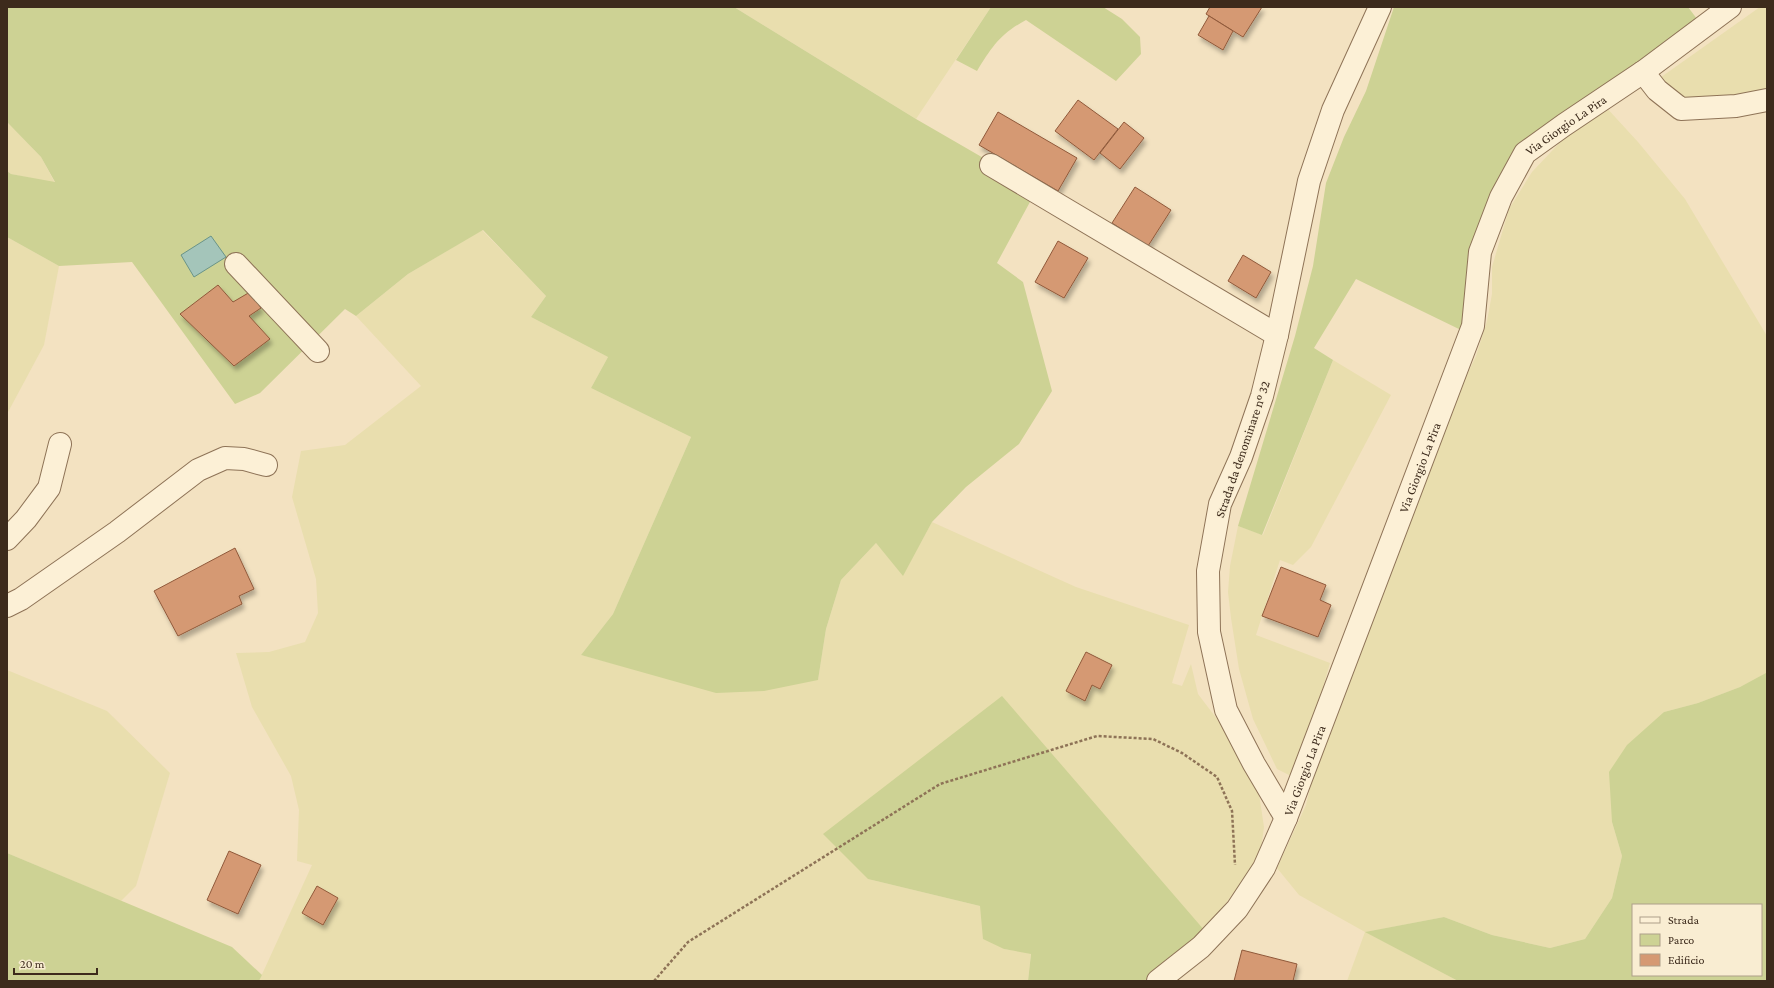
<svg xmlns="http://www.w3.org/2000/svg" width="1774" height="988" viewBox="0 0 1774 988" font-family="'Crimson Pro',serif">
  <defs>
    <filter id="shadow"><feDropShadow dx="2.5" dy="4.5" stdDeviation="2" flood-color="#0004"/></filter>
  </defs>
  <rect width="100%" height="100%" fill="#f3e2c1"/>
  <!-- farmland -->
  <g fill="#e9deae">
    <polygon points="734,7 991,7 916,119"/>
    <polygon points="1760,7 1767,7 1767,95 1682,102 1657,80"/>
    <polygon points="1605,106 1638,142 1685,199 1767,336 1767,674 1740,687 1698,703 1664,712 1612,822 1622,856 1612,898 1585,939 1550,948 1492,935 1444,917 1366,932 1458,981 1347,981 1365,932 1299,895 1277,868 1306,805 1314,772 1443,425 1476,356 1487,321 1492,294 1492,267 1509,209 1532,172 1567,135"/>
    <polygon points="7,122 41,157 55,183 11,174 7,171"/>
    <polygon points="482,230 546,296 531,317 608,357 591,388 691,437 613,614 581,655 649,673 818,680 826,629 841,580 876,543 903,575 932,522 1076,587 1189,625 1172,683 1182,686 1191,664 1198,694 1220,723 1258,787 1264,827 1261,849 1249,872 1205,931 868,879 980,906 1004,949 1031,953 1028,981 259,981 312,865 297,861 299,810 291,776 252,707 236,653 269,652 305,642 318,613 316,579 292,497 301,451 345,445 421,386 356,316 408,274"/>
    <polygon points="7,237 59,266 44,345 7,414"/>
    <polygon points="1333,360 1391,395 1311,547 1293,565 1280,560 1256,635 1330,663 1299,770 1291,776 1277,769 1253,719 1239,669 1231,618 1228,592 1230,566 1238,526 1263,535"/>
    <polygon points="7,670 107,711 170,773 136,886 121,901 7,853"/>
  </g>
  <!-- green -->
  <g fill="#cdd294" fill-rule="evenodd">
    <polygon points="7,7 734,7 916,119 1037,189 997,263 1023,282 1052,391 1019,444 966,487 932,522 903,576 876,543 841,580 826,629 818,680 764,691 716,693 581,655 613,614 691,437 591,388 608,357 531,317 546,296 483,230 408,274 356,316 345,309 260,393 235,404 132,262 59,266 7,237 7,171 11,174 55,182 41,157 7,122"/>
    <path d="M991,7H1103L1122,19L1140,37L1141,54L1116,81L1026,20C1000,34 992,47 977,71L956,60Z"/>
    <polygon points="1394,7 1688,7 1700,23 1521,148 1463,331 1356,279 1314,348 1333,360 1262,535 1238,526 1295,336 1313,266 1326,183 1344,137 1366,91"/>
    <path d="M1766,673L1767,674V981H1458L1365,932L1444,917L1492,935L1550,948L1585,939L1612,898L1622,856L1612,822L1609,772L1627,745L1664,712L1698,703L1740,687ZM1633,905H1761V975H1633Z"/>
    <polygon points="1002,696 1205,931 1179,956 1144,981 1028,981 1031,954 1004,949 983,939 980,906 868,879 823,834"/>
    <polygon points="7,853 232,947 262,975 259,981 7,981"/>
  </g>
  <!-- water -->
  <polygon fill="#a4c5ba" stroke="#6a9488" points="211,236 226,257 194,277 181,255"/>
  <!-- building -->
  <g fill="#d59973" stroke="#90593a" filter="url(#shadow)">
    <polygon points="1210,7 1262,7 1243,37 1206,14"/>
    <polygon points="1209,16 1233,31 1223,50 1198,35"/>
    <polygon points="1078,100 1118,129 1094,160 1055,131"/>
    <polygon points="998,112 1077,158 1058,191 979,145"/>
    <polygon points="1124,122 1144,138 1120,169 1100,153"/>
    <polygon points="1135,187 1171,210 1148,246 1112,223"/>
    <polygon points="1058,241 1088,258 1064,298 1035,282"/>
    <polygon points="1243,255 1271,272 1256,298 1228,281"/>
    <polygon points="218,285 233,302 250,292 261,308 249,316 270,339 234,366 180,314"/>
    <polygon points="235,548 254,589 239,596 242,604 178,636 154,591"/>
    <polygon points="1281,567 1326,585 1320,600 1331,605 1318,637 1262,616"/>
    <polygon points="1086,652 1112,665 1100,689 1092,685 1085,701 1066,691"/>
    <polygon points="229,851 261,865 238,914 207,900"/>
    <polygon points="317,886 338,898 323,925 302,913"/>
    <polygon points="1242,950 1297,964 1293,981 1234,981"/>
  </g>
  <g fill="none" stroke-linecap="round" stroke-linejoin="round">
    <!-- minor casing -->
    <g stroke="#8e7357" stroke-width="24">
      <g id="minor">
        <polyline points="1643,72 1657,90 1681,109 1736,106 1767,100"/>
        <polyline points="991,165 1277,335"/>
        <polyline points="236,264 318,351"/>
        <polyline points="7,539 26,519 49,488 60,444"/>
        <polyline points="7,606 21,599 117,532 198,470 225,458 244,459 266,465"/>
        <polyline points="1286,818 1254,764 1226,710 1209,632 1208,571 1220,504 1241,457 1262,396 1277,335 1309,181 1333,110 1380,7"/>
        <path id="s1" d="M1158,981L1201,947L1237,909L1264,868L1286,818L1473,326L1480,252L1501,197L1525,153L1564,125L1643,72L1730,7"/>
      </g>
    </g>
    <!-- path -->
    <polyline stroke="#8e7357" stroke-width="2.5" stroke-dasharray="3 2" stroke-linecap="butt" points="654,981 688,942 940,784 1097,736 1153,739 1182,753 1217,777 1232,811 1235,865"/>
    <!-- minor -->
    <use href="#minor" stroke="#fcf0d6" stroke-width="22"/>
  </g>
  <g text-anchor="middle" stroke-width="3" stroke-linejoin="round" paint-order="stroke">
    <!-- street labels -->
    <g font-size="13" fill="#3d2b1c" stroke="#f9edd2">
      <text dy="5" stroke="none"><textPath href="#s1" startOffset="970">Via Giorgio La Pira</textPath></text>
      <text transform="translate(1242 449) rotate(-71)" y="5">Strada da denominare nº 32</text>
      <text dy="5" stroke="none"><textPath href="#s1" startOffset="586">Via Giorgio La Pira</textPath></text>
      <text dy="5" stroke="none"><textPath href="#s1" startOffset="262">Via Giorgio La Pira</textPath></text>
    </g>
  </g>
  <!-- border -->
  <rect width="1774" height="988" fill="none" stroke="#3d2b1c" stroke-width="16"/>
  <!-- legend -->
  <rect x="1632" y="904" width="130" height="72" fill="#f9edd2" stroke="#ae9f89"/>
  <rect x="1640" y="917" width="20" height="6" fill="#fcf0d6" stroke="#ae9f89"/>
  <text x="1668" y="924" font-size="12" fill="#3d2b1c">Strada</text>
  <rect x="1640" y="934" width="20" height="12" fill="#cdd294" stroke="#ae9f89"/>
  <text x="1668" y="944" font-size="12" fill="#3d2b1c">Parco</text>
  <rect x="1640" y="954" width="20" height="12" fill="#d59973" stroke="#ae9f89"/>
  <text x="1668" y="964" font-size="12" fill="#3d2b1c">Edificio</text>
  <!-- scale -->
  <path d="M14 968v6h83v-6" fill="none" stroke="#3d2b1c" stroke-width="2"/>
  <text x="20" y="968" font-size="12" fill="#3d2b1c" stroke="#f9edd2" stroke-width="3" paint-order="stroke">20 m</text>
</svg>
